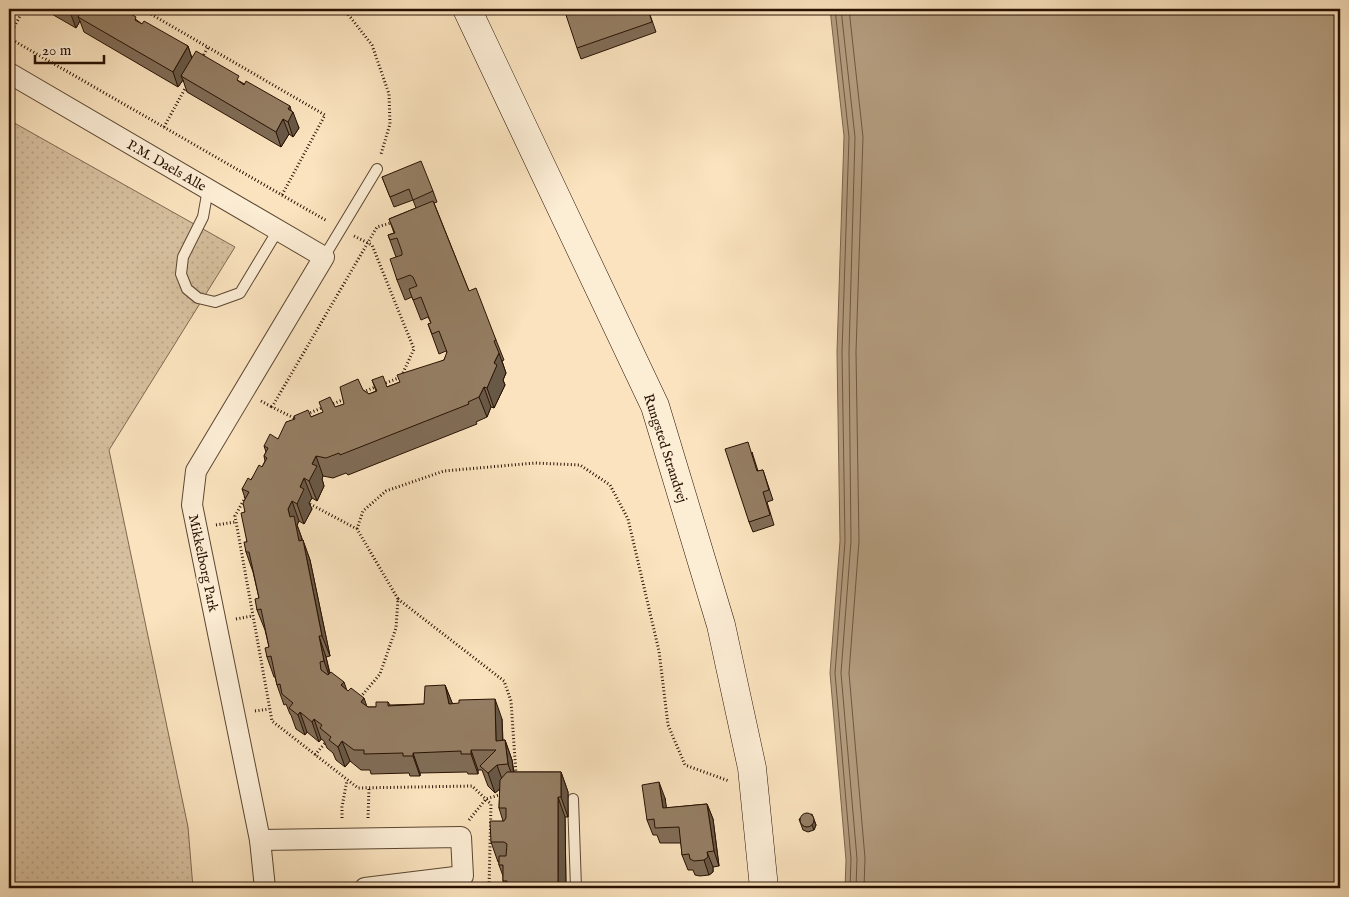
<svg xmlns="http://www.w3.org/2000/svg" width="1349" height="897" viewBox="0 0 1349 897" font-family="'IM FELL English',serif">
  <defs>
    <pattern id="grass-dots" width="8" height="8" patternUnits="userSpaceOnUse" patternTransform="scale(1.25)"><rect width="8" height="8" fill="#d6bf9e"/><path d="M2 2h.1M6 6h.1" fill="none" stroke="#b8a386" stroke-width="1.8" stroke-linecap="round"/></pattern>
  </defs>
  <rect width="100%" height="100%" fill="#fae3be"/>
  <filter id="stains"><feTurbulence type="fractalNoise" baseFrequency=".004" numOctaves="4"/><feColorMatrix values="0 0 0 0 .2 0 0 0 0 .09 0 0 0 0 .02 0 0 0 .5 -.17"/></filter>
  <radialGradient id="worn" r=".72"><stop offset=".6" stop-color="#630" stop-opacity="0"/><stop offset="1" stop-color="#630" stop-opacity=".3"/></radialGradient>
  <!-- grass -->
  <polygon fill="url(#grass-dots)" stroke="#7f6850" points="9,120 235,247 109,450 188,827 193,888 9,888"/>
  <!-- water -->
  <polygon fill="#b39c7e" stroke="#7b644c" points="830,9 1340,9 1340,888 845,888 846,860 830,673 840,541 837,352 844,136"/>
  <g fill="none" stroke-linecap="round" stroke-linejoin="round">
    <!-- shore -->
    <g stroke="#6e5640" stroke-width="1">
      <polyline points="835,9 849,137 842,352 845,541 835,673 851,859 850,888"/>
      <polyline points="841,9 855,137 849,352 851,541 841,673 857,859 856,888"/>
      <polyline points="849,9 863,137 856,352 859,541 849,673 865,858 864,888"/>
    </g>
    <!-- service casing -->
    <g stroke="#5c4631" stroke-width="12">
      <g id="service">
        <polyline points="208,189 203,217 183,257 181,274 187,289 198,298 215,302 240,293 278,230"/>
        <polyline points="324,257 377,169"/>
        <polyline points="573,799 576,888"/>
      </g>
    </g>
    <!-- minor casing -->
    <g stroke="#5c4631" stroke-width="22">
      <g id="minor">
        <polyline points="9,73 324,257 196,471 192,505 260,840 265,888"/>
        <polyline points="260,840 461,837 463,876 365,888"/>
      </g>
    </g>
    <!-- secondary casing -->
    <g stroke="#281102" stroke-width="29">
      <polyline id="secondary" points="467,9 655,406 721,625 752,768 764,888"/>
    </g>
    <!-- path -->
    <g stroke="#281102" stroke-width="3" stroke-dasharray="1 2.5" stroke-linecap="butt">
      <polyline points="142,9 325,115 282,195"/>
      <polyline points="344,9 372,45 389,94 390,124 381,154"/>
      <polyline points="9,36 24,9"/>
      <polyline points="9,38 327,221"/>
      <polyline points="202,58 208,47"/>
      <polyline points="164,127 187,85"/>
      <polyline points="354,236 372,245 414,349 401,377 383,384"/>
      <polyline points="363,392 378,386"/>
      <polyline points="261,401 272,407"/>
      <polyline points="330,405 345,399"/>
      <polyline points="307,414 324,407"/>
      <polyline points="294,418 272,407 377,227 394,222"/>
      <polyline points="287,423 299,417"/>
      <polyline points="247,494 235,516 272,721 358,788 472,786 491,804 489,888"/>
      <polyline points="310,504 357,529 398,599 396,628 380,674 359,699"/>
      <polyline points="216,525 235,522"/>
      <polyline points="357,529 363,511 386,491 444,471 535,463 580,465 610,485 628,519 659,651 668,725 685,765 729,781"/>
      <polyline points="398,599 504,681 511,701 516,774"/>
      <polyline points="236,619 252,616"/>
      <polyline points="255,711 269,709"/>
      <polyline points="315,755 325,743"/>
      <polyline points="342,818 342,807 347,780"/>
      <polyline points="368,818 369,788"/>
      <polyline points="469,820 486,799 502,794"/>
    </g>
    <!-- service -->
    <use href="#service" stroke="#fcedd5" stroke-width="10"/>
    <!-- minor -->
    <use href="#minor" stroke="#fcedd5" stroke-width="20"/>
    <!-- secondary -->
    <use href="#secondary" stroke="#fcedd5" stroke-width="28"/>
  </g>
  <!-- wall -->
  <g fill="#806c56" stroke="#281102">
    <polygon points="43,9 122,9 142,24 188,46 192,58 241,82 291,111 299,128 293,137 289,134 281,147 187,92 183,80 178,87 84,32 80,21 76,28"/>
    <polygon points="511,9 549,9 549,11 511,10"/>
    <polygon points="648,9 656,32 581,59 577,48"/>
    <polygon points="382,177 433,191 437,202 434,203 469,291 496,340 504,360 502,361 506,373 503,380 505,385 494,408 491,407 487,417 476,422 477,424 348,475 346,473 333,478 323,476 322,479 324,486 317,501 312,498 309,503 312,509 304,524 299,521 297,525 310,560 330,656 326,657 330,673 346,690 368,707 376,707 388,702 390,705 424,704 445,685 452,703 502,719 503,740 505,740 512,760 514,772 561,772 568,792 568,817 565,817 566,888 506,888 503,881 503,876 499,865 499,862 498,862 491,842 503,821 499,808 500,789 495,793 488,786 482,770 478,770 478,774 468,774 467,772 420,773 420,776 410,776 409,773 371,774 370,770 361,770 350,761 345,767 336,760 333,753 327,748 324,741 321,739 319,742 307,732 305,735 296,729 291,715 290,714 286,704 284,705 277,685 275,677 274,677 267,657 269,647 265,630 257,610 259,598 253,572 246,552 247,542 245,512 245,498 242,489 262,467 265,461 264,456 266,452 264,446 278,439 311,417 344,404 363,390 369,394 376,391 372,380 387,387 400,382 444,360 447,353 446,351 439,354 428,324 431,323 428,317 421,320 412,297 405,300 397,280 396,257 388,235 394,233 389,219 416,208 413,200 394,207"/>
    <polygon points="752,452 758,471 763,470 773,500 767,502 774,525 753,532 749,522"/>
    <polygon points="665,798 666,808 707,804 713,819 719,866 713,867 713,872 709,875 700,876 695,875 693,870 688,870 682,855 681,843 660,843 657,835 653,835 647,820"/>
    <polygon points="812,814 816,825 814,830 808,832 803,830 799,819"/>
  </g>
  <!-- shaded-wall -->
  <g fill="#685846" stroke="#281102">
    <polygon points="72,9 80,9 82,16 78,17 80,21 76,28 70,12"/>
    <polygon points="188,46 193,62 181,76 183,80 178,87 173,72"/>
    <polygon points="290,106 292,114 293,112 299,128 293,137 288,122 288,109"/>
    <polygon points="283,119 289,134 281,147 276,132"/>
    <polygon points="499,353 506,373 503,380 505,385 494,408 487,388 494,363"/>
    <polygon points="484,387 491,407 487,417 479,397"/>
    <polygon points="316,456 323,476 322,479 324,486 317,501 309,481 312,464"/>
    <polygon points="304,478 312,498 309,503 312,509 304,524 297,504 300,487"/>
    <polygon points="292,501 299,521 297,525 301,536 307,561 290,517 288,509"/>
    <polygon points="303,540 310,560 330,656 322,636"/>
    <polygon points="319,636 326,657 331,681 324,661"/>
    <polygon points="344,682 351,702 341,685"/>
    <polygon points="445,685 453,705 449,704"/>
    <polygon points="364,698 371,718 361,702"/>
    <polygon points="495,699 502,719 503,761 496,741"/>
    <polygon points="300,712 307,732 305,735 298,715"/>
    <polygon points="314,719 321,739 319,742 312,722"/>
    <polygon points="505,740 512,760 515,784 508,764"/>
    <polygon points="342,741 350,761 345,767 338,747"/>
    <polygon points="471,750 478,770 478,774 471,754"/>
    <polygon points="413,753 420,773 420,776 413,756"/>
    <polygon points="497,765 504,785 495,793 488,773"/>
    <polygon points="561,772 568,792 568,817 561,797"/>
    <polygon points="659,782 665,798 669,824 663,808"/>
    <polygon points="558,797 565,817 566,888 558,888"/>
    <polygon points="707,804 713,819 719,866 714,851"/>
    <polygon points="814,820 816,825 814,830 812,825"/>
    <polygon points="707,852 713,867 713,872 709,875 704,860"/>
  </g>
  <!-- building -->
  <g fill="#957e64" stroke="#281102">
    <polygon points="64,9 72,9 70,12"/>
    <polygon points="83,9 122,9 136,17 135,20 142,24 144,21 188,46 173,72 78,17"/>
    <polygon points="584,9 648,9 652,22 577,48 566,15"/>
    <polygon points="196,51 239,76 237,80 244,85 246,81 290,106 288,109 293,112 288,122 283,119 276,132 181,76"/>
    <polygon points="421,161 433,191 413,200 409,189 390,197 382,177"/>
    <polygon points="433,201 469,291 476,288 496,340 494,341 499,353 494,363 497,365 487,388 484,387 479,397 468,402 469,404 340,455 339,453 326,458 316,456 312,464 317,466 309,481 304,478 300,487 304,489 297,504 292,501 288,509 290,517 294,516 299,541 303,540 322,636 319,636 324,661 320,662 321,670 328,675 331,672 344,682 341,685 348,691 351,688 364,698 361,702 368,707 376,707 376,702 388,702 388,706 424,704 425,686 445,685 449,704 459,703 459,700 495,699 496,741 505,740 508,764 497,765 488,773 480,766 496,750 471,750 471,754 461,754 461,751 413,753 413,756 403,756 403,753 364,754 364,750 354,750 342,741 338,747 329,740 331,737 320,728 322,725 314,719 312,722 300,712 298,715 289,708 293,703 282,694 280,684 277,685 271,656 267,657 265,648 269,647 261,609 257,610 255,599 259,598 249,552 246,552 244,542 247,542 241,513 245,512 243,503 249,492 242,489 248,478 251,480 259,465 262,467 267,458 264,456 268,448 264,446 270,434 278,439 286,422 295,419 294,416 308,410 311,417 323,412 319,402 330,397 335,407 344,404 340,387 358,379 363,390 369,394 377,391 372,380 383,376 387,387 400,382 397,375 444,360 447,352 439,331 432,334 428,324 431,323 421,297 413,300 409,289 417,286 413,277 410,275 397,280 390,259 402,255 402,252 397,238 390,240 388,235 395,233 389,219"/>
    <polygon points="748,442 757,471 763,470 769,490 763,492 770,515 749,522 725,449"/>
    <polygon points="507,772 561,772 561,797 558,797 558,888 507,888 507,881 503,881 503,865 499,865 499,856 506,856 507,844 504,842 491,842 490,821 504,821 506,818 506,808 499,808 500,780"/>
    <polygon points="659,782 663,808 707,804 714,851 707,852 708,857 704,860 694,861 690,859 689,854 682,855 679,827 655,828 654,819 647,820 642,785"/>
    <circle cx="807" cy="820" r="7"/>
  </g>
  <g text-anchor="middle" stroke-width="4" stroke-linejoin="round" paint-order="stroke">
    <!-- street labels -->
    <g font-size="14" fill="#281102" stroke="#fcedd5">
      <text transform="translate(167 165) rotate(30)" y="5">P.M. Daels Alle</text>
      <text transform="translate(666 448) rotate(72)" y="5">Rungsted Strandvej</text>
      <text transform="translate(204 563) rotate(78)" y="5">Mikkelborg Park</text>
    </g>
  </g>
  <!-- margin -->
  <rect width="1349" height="897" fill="none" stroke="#fae3be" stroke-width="30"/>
  <rect x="10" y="10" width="1329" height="877" fill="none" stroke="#281102" stroke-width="2.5"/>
  <rect x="15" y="15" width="1319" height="867" fill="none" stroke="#281102"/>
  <!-- scale -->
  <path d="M35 55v8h69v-8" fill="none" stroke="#281102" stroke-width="2.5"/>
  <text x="42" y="55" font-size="15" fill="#281102" stroke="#fcedd5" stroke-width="4" paint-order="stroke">20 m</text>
  <rect width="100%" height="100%" filter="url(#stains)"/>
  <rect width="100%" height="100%" fill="url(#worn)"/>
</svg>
